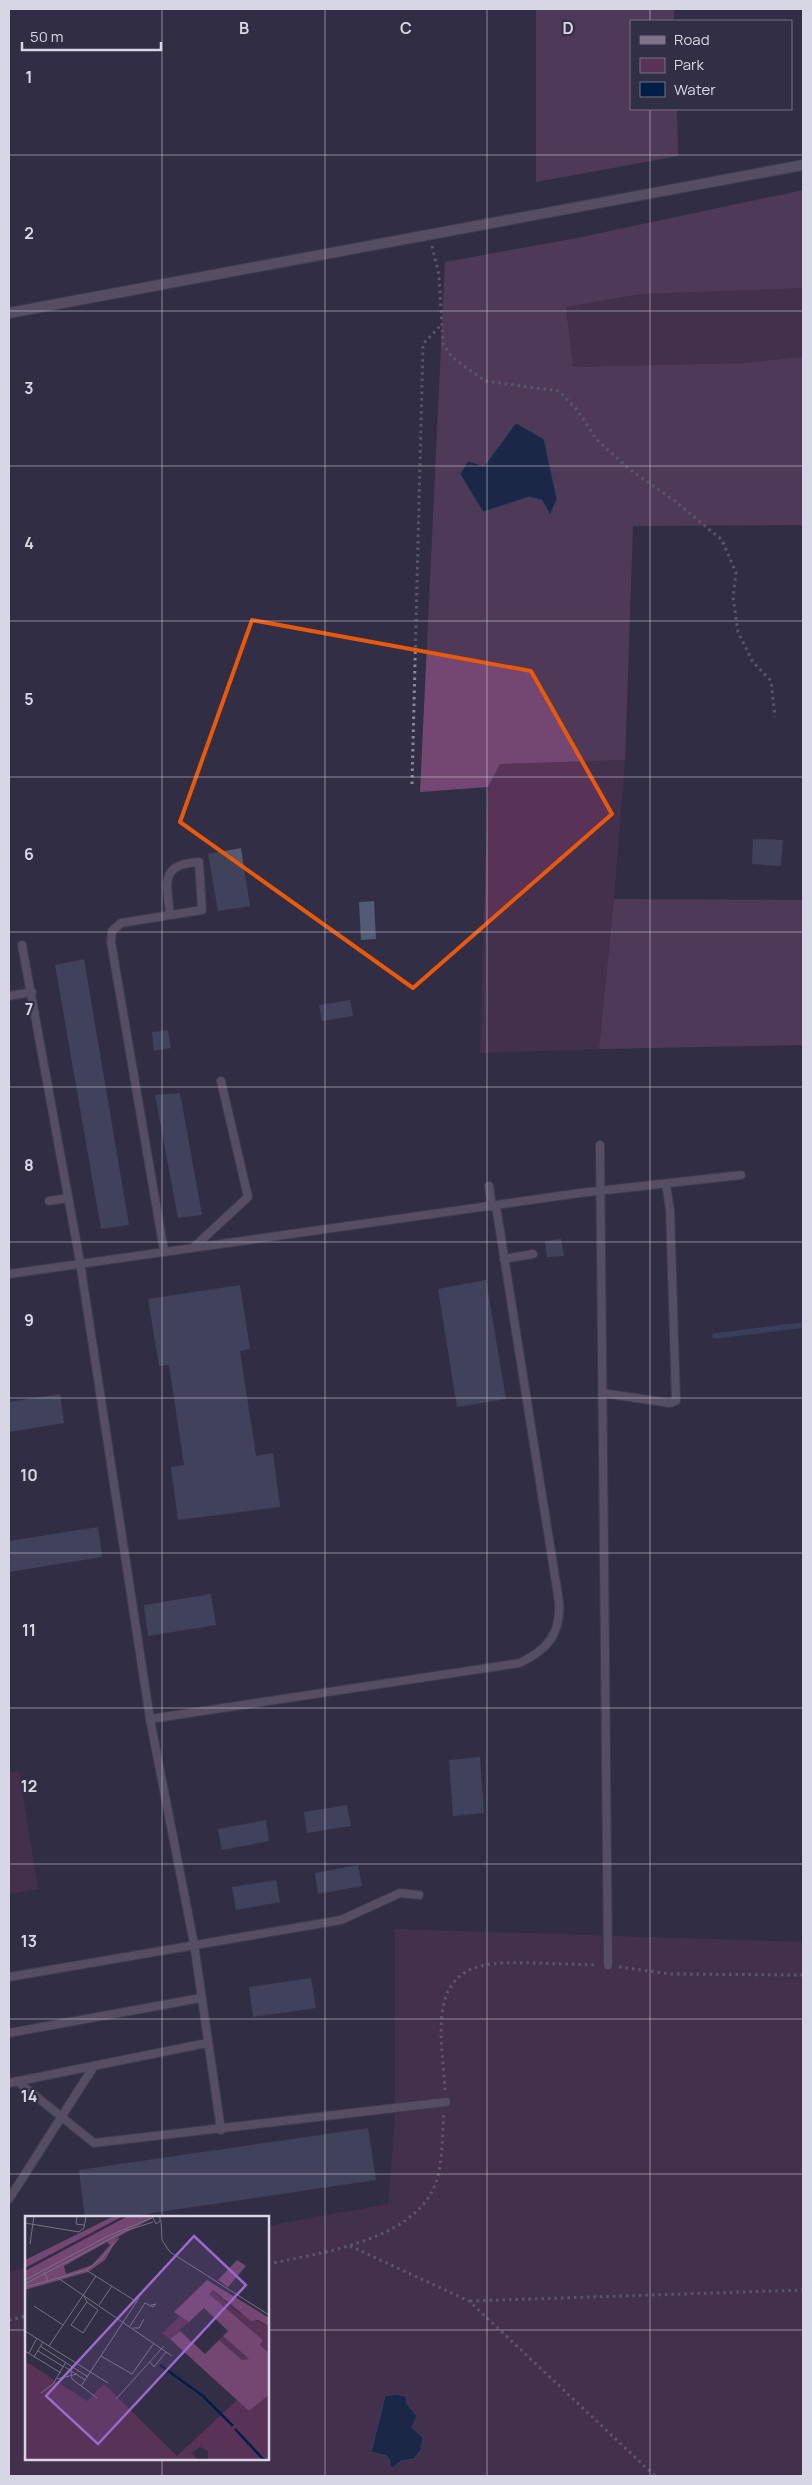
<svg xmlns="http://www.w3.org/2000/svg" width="812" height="2485" viewBox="0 0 812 2485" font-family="Manrope,sans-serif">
  <rect width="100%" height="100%" fill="#322e45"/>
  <!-- green -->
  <g fill="#593357">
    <polygon points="766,288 803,288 803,357 743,363 573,367 566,307 641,294"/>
    <polygon points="625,760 614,899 599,1049 480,1053 488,787 500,764"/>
    <polygon points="19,1771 38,1889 9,1894 9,1773"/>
    <polygon points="395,1929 803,1942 803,2476 9,2476 9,2272 26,2268 26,2459 268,2459 268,2226 388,2204 395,2118"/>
  </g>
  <!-- forest -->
  <g fill="#744772">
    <polygon points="536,9 674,9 674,21 631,21 631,109 677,109 678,156 536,182"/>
    <polygon points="803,190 803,288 641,294 566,307 573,367 743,363 803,357 803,525 633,526 625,760 500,764 488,787 420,792 445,262 577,238"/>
    <polygon points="614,899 803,900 803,1045 599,1049"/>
  </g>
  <!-- water -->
  <g fill="#001f48" stroke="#405677">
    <polygon points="516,423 544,439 557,499 550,515 542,500 529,497 483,512 460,474 468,461 484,466"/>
    <polygon points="395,2394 406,2396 407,2404 417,2416 412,2428 423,2437 421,2450 414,2459 401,2461 393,2468 390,2467 390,2461 387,2456 371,2452 385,2396"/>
  </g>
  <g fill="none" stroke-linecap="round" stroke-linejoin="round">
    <!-- stream -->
    <polyline stroke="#405677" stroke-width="5.5" points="715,1336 803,1325"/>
  </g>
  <!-- building -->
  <g fill="#535a73">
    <polygon points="753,839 783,840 781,866 752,864"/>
    <polygon points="241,848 250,906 218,911 208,854"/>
    <polygon points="374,901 376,939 361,940 359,902"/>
    <polygon points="84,959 129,1225 101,1229 55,965"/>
    <polygon points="350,1000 353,1016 322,1021 319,1005"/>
    <polygon points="168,1030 171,1048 154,1051 152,1032"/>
    <polygon points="180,1093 202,1215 178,1218 155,1095"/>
    <polygon points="561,1239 564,1256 547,1257 545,1241"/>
    <polygon points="486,1280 506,1399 457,1407 438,1289"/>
    <polygon points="240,1285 250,1349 240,1351 256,1456 273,1453 280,1507 178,1520 171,1467 184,1465 169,1365 159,1366 148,1299"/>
    <polygon points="60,1394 64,1423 9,1432 9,1402"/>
    <polygon points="98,1527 102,1557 9,1572 9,1541"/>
    <polygon points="211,1594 216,1625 148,1636 144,1605"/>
    <polygon points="480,1757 484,1813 453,1816 449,1760"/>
    <polygon points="347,1805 351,1826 307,1833 304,1812"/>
    <polygon points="266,1820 269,1841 222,1850 218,1829"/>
    <polygon points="358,1865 362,1886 318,1894 315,1873"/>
    <polygon points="276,1880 280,1902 236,1910 232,1887"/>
    <polygon points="311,1978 316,2008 253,2017 249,1987"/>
    <polygon points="368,2128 376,2180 118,2218 85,2218 79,2170"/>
  </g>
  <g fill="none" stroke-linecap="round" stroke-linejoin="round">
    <!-- service casing -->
    <g stroke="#4c495e" stroke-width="10">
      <g id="service">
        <polyline points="22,945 80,1262 150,1719 194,1944 221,2130"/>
        <polyline points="9,996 32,992"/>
        <polyline points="600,1145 608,1965"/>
        <polyline points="489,1186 492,1207"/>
        <polyline points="49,1201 68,1198"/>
        <polyline points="194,1247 248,1197 221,1081"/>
        <path d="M164,1251L111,942L112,931L121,923L202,910L199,862C159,864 167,883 170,915"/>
        <polyline points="504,1259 533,1254"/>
        <polyline points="9,1274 580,1193 741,1175"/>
        <polyline points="602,1393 670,1403 676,1401 670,1210 666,1184"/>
        <path d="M150,1719L520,1663C548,1649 561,1634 559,1602L496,1206"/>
        <polyline points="9,1977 341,1920 400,1893 419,1895"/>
        <polyline points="9,2033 201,1998"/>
        <polyline points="17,2081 94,2143 446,2102"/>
        <polyline points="9,2083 207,2043"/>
        <polyline points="9,2199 94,2066"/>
      </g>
    </g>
    <!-- tertiary casing -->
    <g stroke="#4c495e" stroke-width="12">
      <polyline id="tertiary" points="9,313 803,165"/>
    </g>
    <!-- path -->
    <g stroke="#8a889a" stroke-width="3" stroke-dasharray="2.5 4" stroke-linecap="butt">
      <polyline points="432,246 439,275 443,344 452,357 485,381 559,391 578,411 596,439 629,469 675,501 722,540 736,573 733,597 738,632 753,662 771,681 775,717"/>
      <polyline points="412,784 423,344 442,324"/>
      <polyline points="619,1967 671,1974 803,1975"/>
      <path d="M445,2090C444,2066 439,2038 442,2014C448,1960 492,1962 535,1963C555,1964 575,1964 596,1965"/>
      <polyline points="350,2246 469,2301 655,2476"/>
      <path d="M268,2264C319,2253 416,2241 436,2182C443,2163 442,2134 444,2114"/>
      <polyline points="470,2301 803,2290"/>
      <polyline points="9,2320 26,2316"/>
    </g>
    <!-- service -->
    <use href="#service" stroke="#81748b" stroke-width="8"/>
    <!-- tertiary -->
    <use href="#tertiary" stroke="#81748b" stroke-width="10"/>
  </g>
  <!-- marked area -->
  <path d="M0 0H812V2485H0ZM252,620L531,671L612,814L413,988L180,822Z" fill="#322e45" fill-opacity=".55" fill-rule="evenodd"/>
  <path fill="none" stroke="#e8590c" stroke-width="4" stroke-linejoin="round" d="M252,620L531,671L612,814L413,988L180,822Z"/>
  <!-- grid -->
  <path fill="none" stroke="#d7d6e4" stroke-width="1" stroke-opacity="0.55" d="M162,9V2218M325,9V2476M487,9V2476M650,9V21M650,109V2476M9,155H803M9,311H803M9,466H803M9,621H803M9,777H803M9,932H803M9,1087H803M9,1242H803M9,1398H803M9,1553H803M9,1708H803M9,1864H803M9,2019H803M9,2174H803M9,2330H26M268,2330H803M162,2459V2476"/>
  <!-- overview -->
  <g transform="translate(25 2216)">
    <rect width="244" height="244" fill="#322e45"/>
    <path d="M187,74L214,97L244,110V138L235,129L238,124L184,78ZM156,99L164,106L145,123L137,117ZM198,120L224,143L217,145L194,124ZM0,145L62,185L79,168L152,240L212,184L224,195L244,179V244H183V235L175,231L166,237L173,244H0Z" fill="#593357"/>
    <path d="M89,0H98L0,52V44ZM103,0H131L93,21L80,44L63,56L0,74V55ZM82,26L85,29L67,49L41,58L39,50ZM212,44L221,50L203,71L193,64ZM182,64L244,102V110L233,104L226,105L188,74L184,78L238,124L235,129L244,137V179L224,195L145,123L155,115L180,138L194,124L217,144L224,143L198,120L203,115L179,92L164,106L149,96Z" fill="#744772" fill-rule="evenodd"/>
    <path fill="none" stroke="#001f48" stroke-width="2.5" d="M135,149L178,180L208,210M210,213L239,244"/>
    <path fill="none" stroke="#747185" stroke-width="1" d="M52,0L51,8L59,9M127,0L131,8L135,5V0M136,4L137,24L145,36L244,99M0,7L54,16L59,12L61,0M5,28L9,0M61,54L112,86M19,56L23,65L61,54L76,43L94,22M33,62L147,140M0,64L83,20L127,2M0,68L100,15L128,6M0,71L23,65M59,80L62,86L46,109L58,117L73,94L62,86M74,89L87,70M9,90L38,109M105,110L120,87L128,91L131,88L126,89M108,112H114L119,103M0,115L83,167M15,130L63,161M24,130L71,60M0,135L36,157M13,135L39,151M4,137L12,122M76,140L107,158L129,127M9,141L18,126M125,146L129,151L141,136M40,151L60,164M46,155L47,163L72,182M32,163L52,158M56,170L114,82M16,177L28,168L41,146M91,183L139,130"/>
    <path fill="#9b68cc" fill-opacity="0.15" stroke="#9b68cc" stroke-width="2.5" d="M169,20L221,69L73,228L21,180Z"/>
    <rect width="244" height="244" fill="none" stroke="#d7d6e4" stroke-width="2.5"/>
  </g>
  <g font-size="16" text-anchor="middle" font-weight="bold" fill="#d7d6e4" stroke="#322e45" stroke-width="4.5" stroke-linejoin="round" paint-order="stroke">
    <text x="244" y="34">B</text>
    <text x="406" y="34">C</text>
    <text x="568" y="34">D</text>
    <text x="29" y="83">1</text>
    <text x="29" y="239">2</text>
    <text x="29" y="394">3</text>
    <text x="29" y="549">4</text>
    <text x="29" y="705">5</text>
    <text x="29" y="860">6</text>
    <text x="29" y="1015">7</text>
    <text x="29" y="1171">8</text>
    <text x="29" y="1326">9</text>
    <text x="29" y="1481">10</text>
    <text x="29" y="1636">11</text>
    <text x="29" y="1792">12</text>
    <text x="29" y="1947">13</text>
    <text x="29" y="2102">14</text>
  </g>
  <!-- border -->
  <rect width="812" height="2485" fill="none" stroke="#d7d6e4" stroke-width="20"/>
  <!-- legend -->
  <rect x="630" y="20" width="162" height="90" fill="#322e45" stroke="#747185"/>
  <rect x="640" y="36" width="25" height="8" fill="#81748b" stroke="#747185"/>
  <text x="674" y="45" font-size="15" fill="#d7d6e4">Road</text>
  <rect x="640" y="58" width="25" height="15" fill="#593357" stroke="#747185"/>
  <text x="674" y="70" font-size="15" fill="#d7d6e4">Park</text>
  <rect x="640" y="82" width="25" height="15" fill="#001f48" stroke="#747185"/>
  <text x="674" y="95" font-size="15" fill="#d7d6e4">Water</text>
  <!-- scale -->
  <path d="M22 42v8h139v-8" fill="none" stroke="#d7d6e4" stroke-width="2.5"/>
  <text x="30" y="42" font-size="15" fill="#d7d6e4" stroke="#322e45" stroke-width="4" paint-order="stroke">50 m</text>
</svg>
